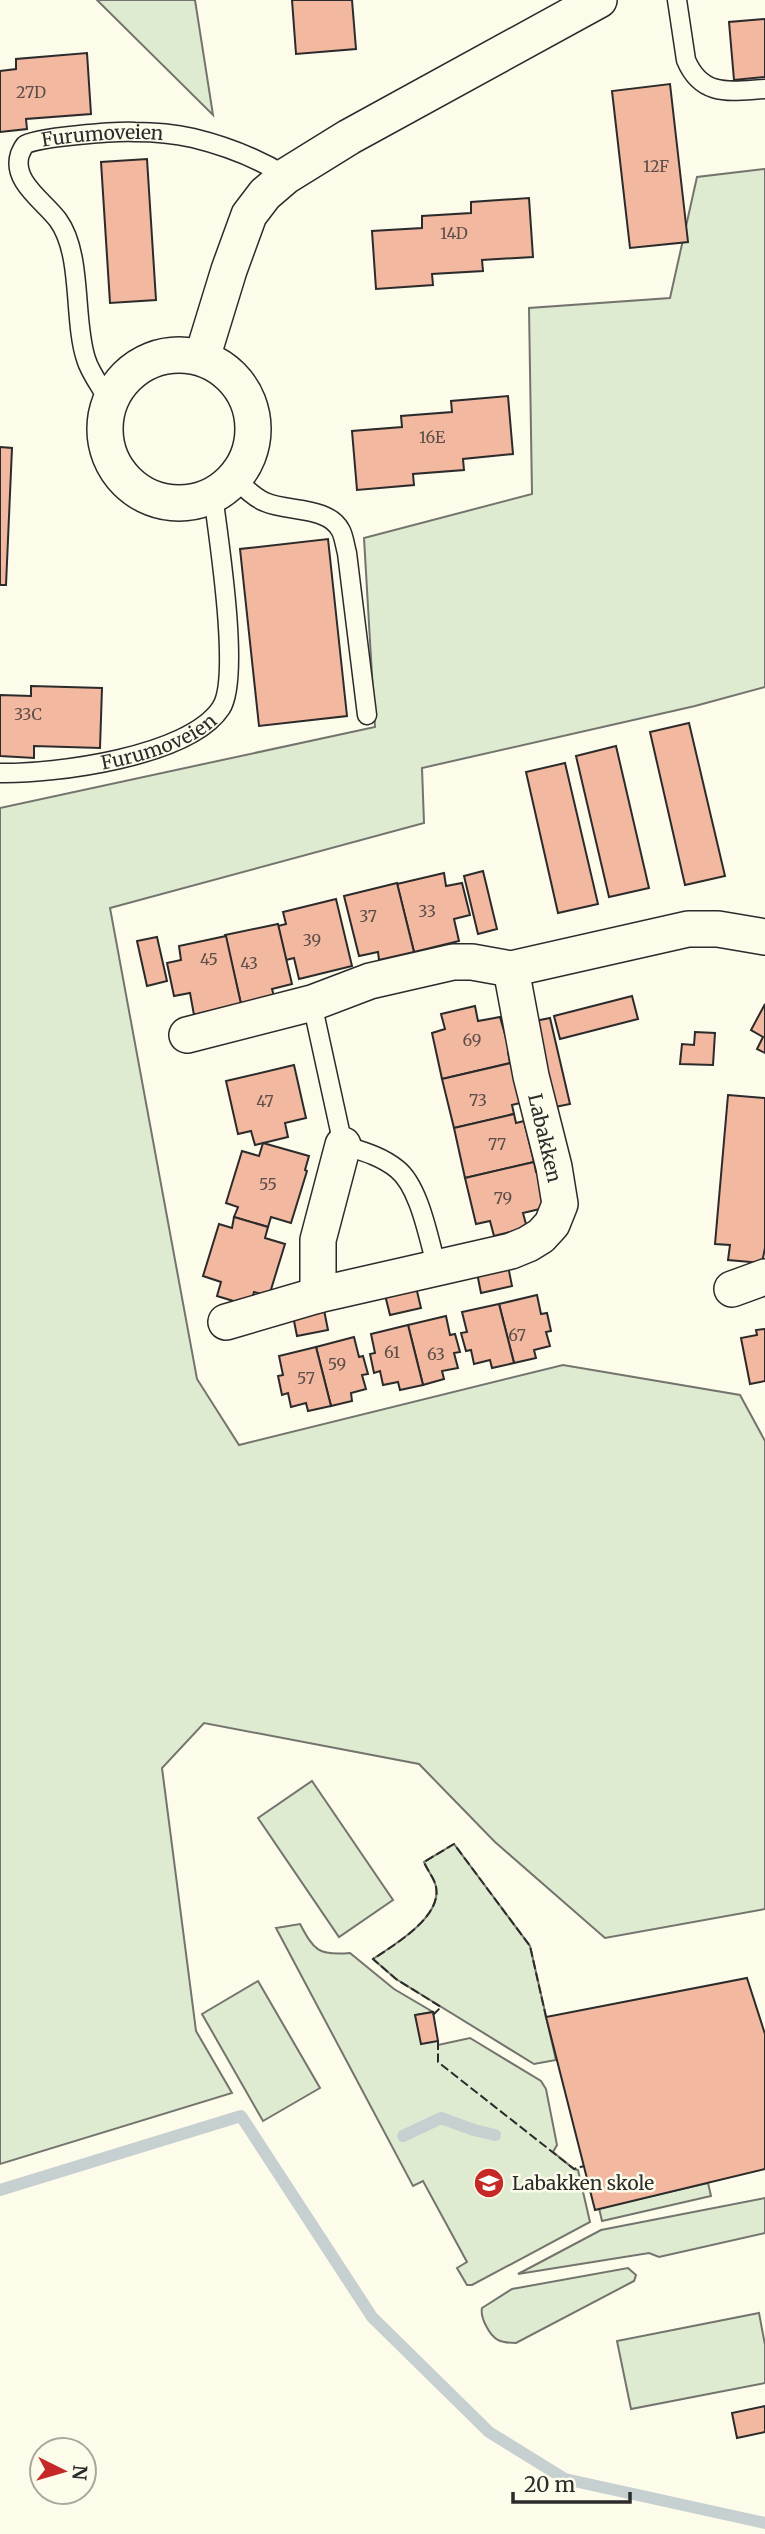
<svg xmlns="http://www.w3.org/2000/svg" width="765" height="2534" viewBox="0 0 765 2534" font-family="Merriweather,serif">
  <rect width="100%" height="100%" fill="#fdfbea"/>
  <!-- green -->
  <g fill="#deebd1" stroke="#74746e" stroke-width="2">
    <polygon points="97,0 195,0 213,115"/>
    <polygon points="765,169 765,687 695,706 422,768 424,823 110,908 197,1379 239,1445 563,1365 740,1395 765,1441 765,1909 605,1938 495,1842 419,1764 204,1723 162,1768 196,2031 232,2093 0,2164 0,808 375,727 364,538 532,494 529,308 670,298 697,177"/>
    <polygon points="312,1781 393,1900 339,1937 258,1818"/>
    <path d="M454,1844L530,1946L556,2060L534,2064L396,1979L373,1959C394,1945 442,1917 436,1887C435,1879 427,1870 424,1862Z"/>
    <path d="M300,1924C314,1950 318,1956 350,1953L394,1989L433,2012L416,2015L438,2041V2045L470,2038L541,2081L546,2089L557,2145L553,2152L574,2169L578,2170L590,2222L472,2285H467L457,2268L467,2262L423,2181L413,2186L276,1928Z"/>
    <polygon points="258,1981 320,2088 263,2121 202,2014"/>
    <polygon points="708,2183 711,2196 602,2221 599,2208"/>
    <polygon points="765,2198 765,2233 659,2257 649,2253 518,2274 601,2230"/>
    <path d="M628,2268L636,2275L634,2281L516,2343C510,2343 504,2343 498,2340C489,2335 480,2317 482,2308L512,2289Z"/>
    <polygon points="759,2313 765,2345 765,2383 631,2409 617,2341"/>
  </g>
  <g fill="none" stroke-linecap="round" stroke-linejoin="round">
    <!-- stream -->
    <g stroke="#c7d0d0" stroke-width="12">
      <polyline points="403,2136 441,2118 474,2130 495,2135"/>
      <polyline points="0,2190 241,2116 372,2317 489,2432 565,2479 765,2523"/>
    </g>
  </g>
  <!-- building -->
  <g fill="#f2b8a0" stroke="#2b2b2b" stroke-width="2">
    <polygon points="292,0 352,0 356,49 296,54"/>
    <polygon points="765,19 765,77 734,80 729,22"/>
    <polygon points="87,53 91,114 26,119 27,129 0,132 0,71 16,69 16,59"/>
    <polygon points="670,84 688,242 630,248 612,91"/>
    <polygon points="147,159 156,300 110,303 101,162"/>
    <polygon points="529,198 533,257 482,260 483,271 432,274 433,285 376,289 372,231 422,228 422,216 471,213 471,202"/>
    <polygon points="508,396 513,454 463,459 464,470 413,474 414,485 357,490 352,431 402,427 401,416 452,412 451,401"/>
    <polygon points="0,447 12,448 6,585 0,585"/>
    <polygon points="328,539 347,716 259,726 240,549"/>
    <polygon points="31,686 102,688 100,748 34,746 34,758 0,756 0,695 31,696"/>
    <polygon points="689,723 725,876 685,885 650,732"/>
    <polygon points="616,746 649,888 609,897 576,756"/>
    <polygon points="565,763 598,904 558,913 526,772"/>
    <polygon points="483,871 497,929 478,934 464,876"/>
    <polygon points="444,873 446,886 462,883 470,915 454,919 459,941 414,952 397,884"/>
    <polygon points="397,883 414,952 379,960 378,952 359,956 344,896"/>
    <polygon points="336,899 352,966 299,979 294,958 286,960 278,926 286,924 283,912"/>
    <polygon points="278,924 292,984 272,989 274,996 241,1004 225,935"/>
    <polygon points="226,936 241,1004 194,1015 190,993 174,996 167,963 181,960 179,946"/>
    <polygon points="157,937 167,981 147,986 137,941"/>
    <polygon points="632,996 638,1019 560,1039 554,1016"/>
    <polygon points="765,1004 765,1053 757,1049 763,1037 751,1030"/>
    <polygon points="475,1006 478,1021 500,1017 510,1052 508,1052 510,1063 442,1079 432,1033 445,1029 441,1014"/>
    <polygon points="550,1018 570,1104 550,1108 530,1022"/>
    <polygon points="695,1032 715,1033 713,1065 680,1064 682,1044 694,1045"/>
    <polygon points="511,1063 520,1103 512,1105 514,1114 454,1128 442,1079"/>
    <polygon points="294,1065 306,1118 285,1123 288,1137 255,1145 251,1131 238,1134 226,1081"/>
    <polygon points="728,1095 765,1098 765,1248 762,1263 728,1260 730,1245 715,1244"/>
    <polygon points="514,1114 516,1123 524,1121 534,1162 465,1178 454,1128"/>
    <polygon points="263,1143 309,1156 305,1170 307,1171 291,1223 271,1217 268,1227 234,1217 238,1207 226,1203 242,1151 259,1156"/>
    <polygon points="534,1162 536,1172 539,1171 544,1208 523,1213 527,1228 494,1236 490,1221 476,1224 465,1178"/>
    <polygon points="234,1217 268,1227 265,1238 285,1244 269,1296 254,1292 250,1306 217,1296 221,1282 203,1276 219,1224 232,1228"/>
    <polygon points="508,1266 512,1286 481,1293 477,1273"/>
    <polygon points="416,1287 421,1308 390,1315 385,1295"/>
    <polygon points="537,1295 541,1314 547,1313 551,1331 546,1332 550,1346 534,1350 536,1358 514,1363 499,1304"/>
    <polygon points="499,1304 514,1363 492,1368 490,1360 474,1364 471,1350 466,1351 461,1333 467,1332 462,1312"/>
    <polygon points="324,1310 328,1330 297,1336 293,1316"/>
    <polygon points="446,1316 450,1335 455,1334 460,1352 454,1353 458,1368 442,1371 444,1379 423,1385 408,1325"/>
    <polygon points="408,1325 423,1385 400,1390 398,1382 383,1385 380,1371 374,1373 370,1354 375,1353 371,1334"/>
    <polygon points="765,1329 765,1381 750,1384 741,1338 757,1335 756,1330"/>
    <polygon points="354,1337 359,1357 363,1356 368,1374 362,1375 366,1389 351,1393 352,1401 331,1406 316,1347"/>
    <polygon points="316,1347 331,1406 308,1411 306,1403 291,1407 288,1393 282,1395 278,1376 283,1375 279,1356"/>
    <polygon points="747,1978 765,2034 765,2169 595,2210 546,2017"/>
    <polygon points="433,2012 438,2041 421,2044 415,2015"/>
    <polygon points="765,2406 765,2432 737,2438 732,2413"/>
  </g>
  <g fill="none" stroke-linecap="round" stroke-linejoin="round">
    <!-- lane casing -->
    <g stroke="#2b2b2b" stroke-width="21">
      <g id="lane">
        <path d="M677,0L686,60C702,98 731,91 765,89"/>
        <path id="s1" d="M109,401C102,388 90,373 86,359C73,320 83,254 58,220C44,201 11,181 20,154C21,152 23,147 25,145C34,137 120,131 135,132C154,132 175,134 193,138C226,146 257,158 286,176"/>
        <path d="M235,478C244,487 253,497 265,502C287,512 329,506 341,531C344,537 345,546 347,553L367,715"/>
        <path id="s2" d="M0,773C54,774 189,757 221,708C241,678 218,535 213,495"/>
        <path d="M312,1003L343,1145C362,1151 381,1156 397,1169C420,1187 429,1241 437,1268"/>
      </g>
    </g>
    <!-- street casing -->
    <g stroke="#2b2b2b" stroke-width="38">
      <g id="street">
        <circle cx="179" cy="429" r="74"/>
        <polyline points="202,358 229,270 249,215 265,194 286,176 349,137 599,0"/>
        <polyline points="187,1035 312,1003 370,981 453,962 472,962 511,969 688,929 718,929 765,937"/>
        <polyline points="732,1289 765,1277"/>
        <polyline points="318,1295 318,1240 343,1145"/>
        <polyline points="226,1322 318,1295 511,1251 528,1244 541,1236 552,1224 560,1204 554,1167 531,1076 511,969"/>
      </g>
    </g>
    <!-- lane -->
    <use href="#lane" stroke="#fdfbea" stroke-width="18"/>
    <!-- street -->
    <use href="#street" stroke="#fdfbea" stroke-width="35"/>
    <!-- fence -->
    <g stroke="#2b2b2b" stroke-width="2" stroke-dasharray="9 3.5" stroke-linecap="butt">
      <path d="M433,2015L441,2007L396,1979L373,1959C394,1945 442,1917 436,1887C435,1879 427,1870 424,1862L454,1844L530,1946L546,2017"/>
      <polyline points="438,2041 438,2062 574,2169 584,2166"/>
    </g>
  </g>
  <!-- icons -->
  <defs>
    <g id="school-disc" transform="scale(1.575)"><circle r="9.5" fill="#c62828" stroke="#fdfbea"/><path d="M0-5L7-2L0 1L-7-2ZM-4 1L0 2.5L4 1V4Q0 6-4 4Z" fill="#fff"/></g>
  </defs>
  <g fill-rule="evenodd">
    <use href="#school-disc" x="489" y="2183"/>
  </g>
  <g text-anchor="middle" stroke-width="5" stroke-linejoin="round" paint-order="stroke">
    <!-- number labels -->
    <g font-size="16" fill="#5d4e48">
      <text x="31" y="98">27D</text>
      <text x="656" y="172">12F</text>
      <text x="454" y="239">14D</text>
      <text x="432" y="443">16E</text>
      <text x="28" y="720">33C</text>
      <text x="427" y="917">33</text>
      <text x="368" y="922">37</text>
      <text x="312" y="946">39</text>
      <text x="209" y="965">45</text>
      <text x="249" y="969">43</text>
      <text x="472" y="1046">69</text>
      <text x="478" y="1106">73</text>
      <text x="265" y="1107">47</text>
      <text x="497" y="1150">77</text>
      <text x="268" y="1190">55</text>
      <text x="503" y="1204">79</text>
      <text x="517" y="1341">67</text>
      <text x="392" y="1358">61</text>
      <text x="436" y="1360">63</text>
      <text x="337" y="1370">59</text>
      <text x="306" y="1384">57</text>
    </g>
    <!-- street labels -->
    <g font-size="19" fill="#2b2b2b" stroke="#fdfbea">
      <text dy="7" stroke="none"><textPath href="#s1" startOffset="360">Furumoveien</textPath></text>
      <text dy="7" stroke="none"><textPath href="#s2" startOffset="163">Furumoveien</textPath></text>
      <text transform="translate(545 1138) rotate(77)" y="7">Labakken</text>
    </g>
    <!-- poi labels -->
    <g font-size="19" fill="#2b2b2b" stroke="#fdfbea" text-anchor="start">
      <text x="512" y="2190">Labakken skole</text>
    </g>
  </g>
  <!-- north arrow -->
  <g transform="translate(63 2471) rotate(95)"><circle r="33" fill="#fdfbea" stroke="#a9a89e" stroke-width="2"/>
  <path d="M0-5L12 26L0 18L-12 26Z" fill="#c62828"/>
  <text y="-10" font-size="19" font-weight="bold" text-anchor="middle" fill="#2b2b2b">N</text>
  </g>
  <!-- scale -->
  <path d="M513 2492v10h117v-10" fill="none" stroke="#2b2b2b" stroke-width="3.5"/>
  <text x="524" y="2492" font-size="21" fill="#2b2b2b" stroke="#fdfbea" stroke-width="5" paint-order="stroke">20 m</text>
</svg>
